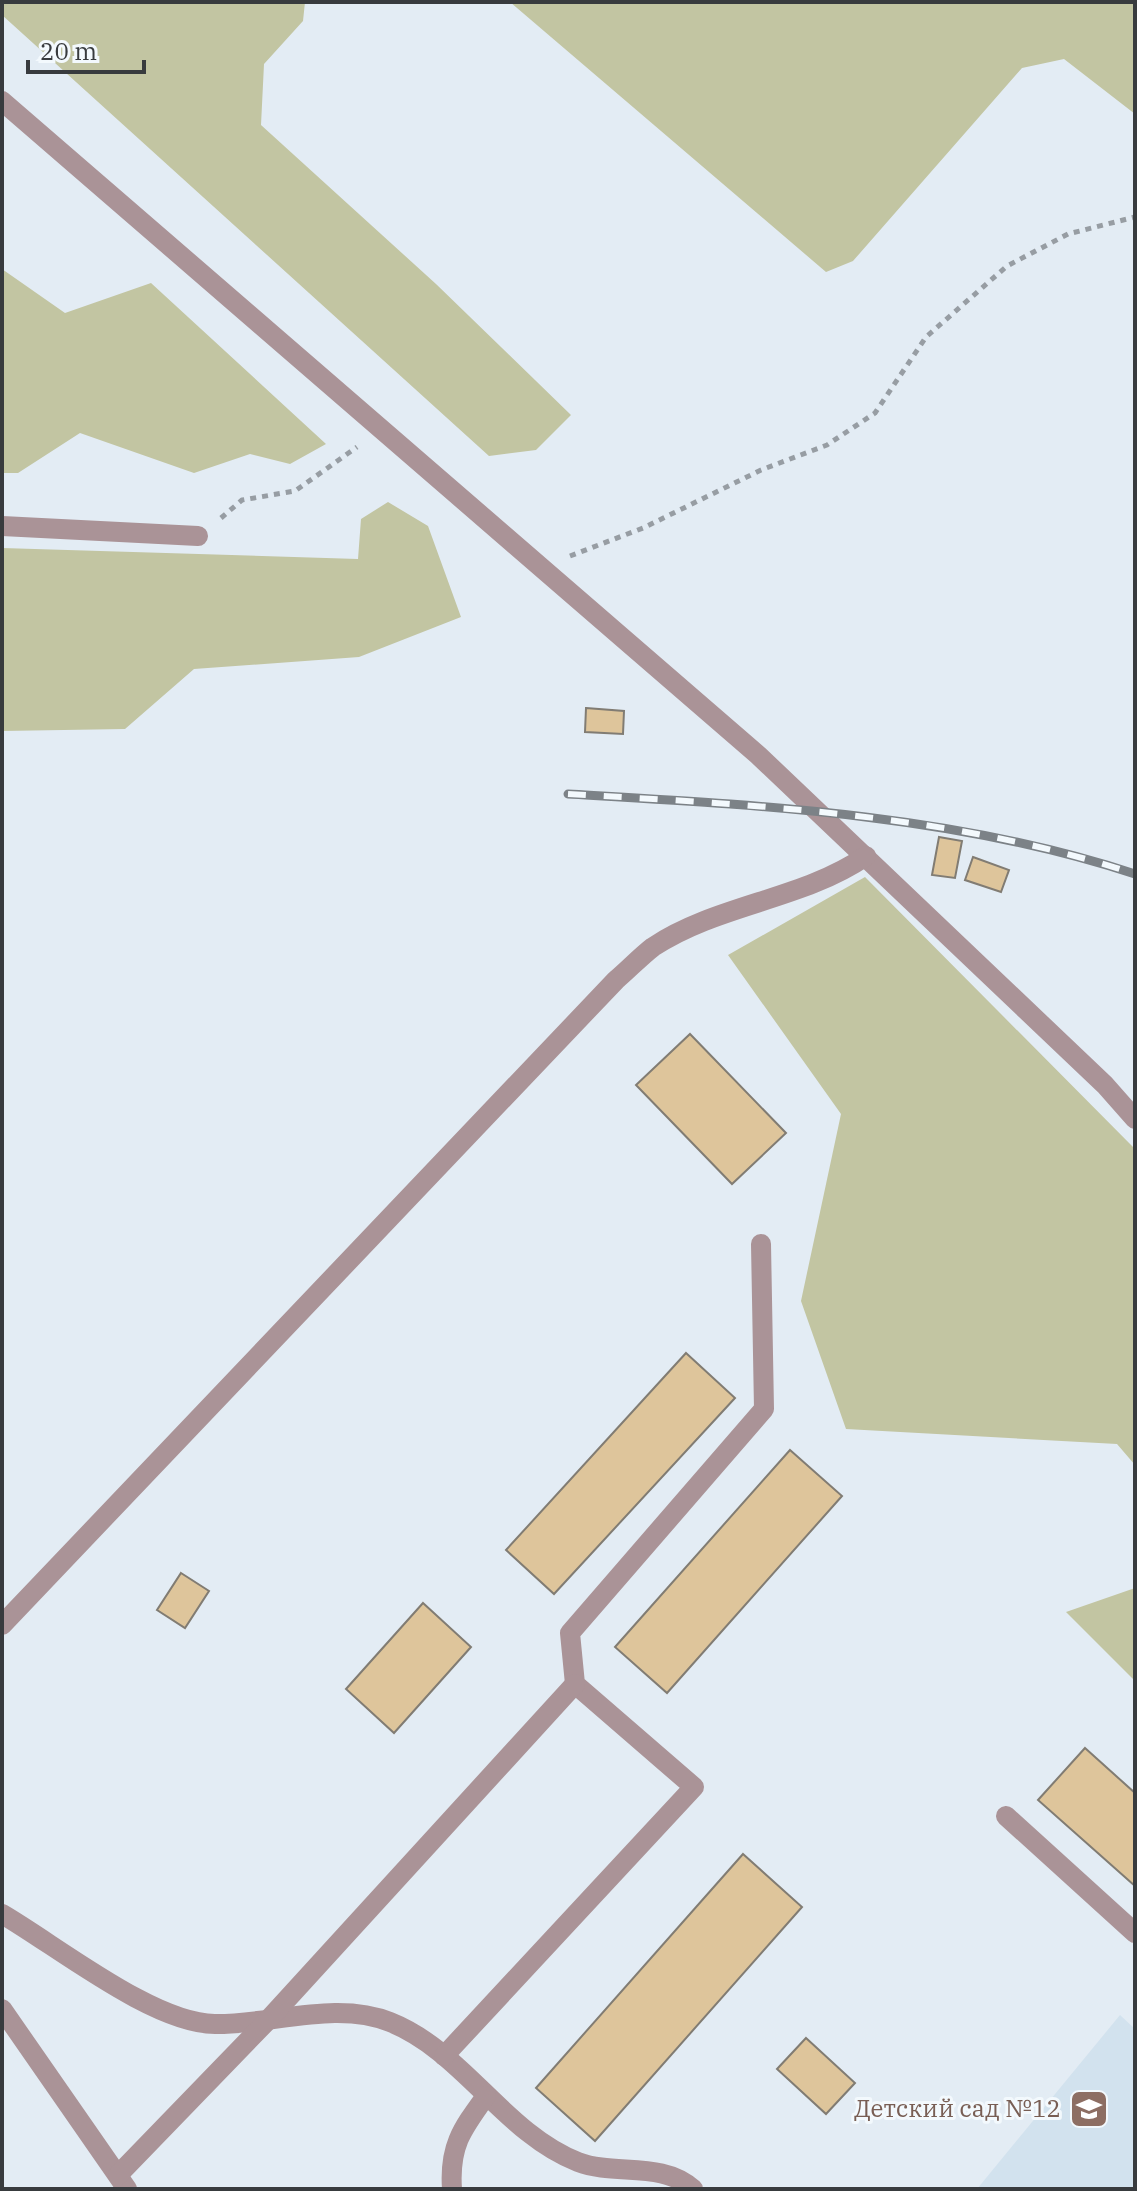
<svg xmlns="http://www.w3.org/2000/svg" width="1137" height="2191" viewBox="0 0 1137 2191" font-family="'IBM Plex Serif',serif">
  <rect width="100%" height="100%" fill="#e3ecf4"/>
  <!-- built -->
  <polygon fill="#d2e2ee" points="1120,2015 1135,2029 1135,2189 977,2189"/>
  <!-- green -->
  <g fill="#c2c5a2">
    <polygon points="2,2 305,2 303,21 264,64 261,125 436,284 571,415 536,450 489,456 2,15"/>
    <polygon points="510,2 1135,2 1135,114 1064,59 1022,68 853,261 826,272"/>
    <polygon points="2,269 65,313 151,283 326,444 290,464 250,454 194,473 80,433 18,473 2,473"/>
    <polygon points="388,502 428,526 461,617 359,657 194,669 125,729 2,731 2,548 358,559 361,519"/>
    <polygon points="865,877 1135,1149 1135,1465 1117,1444 846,1429 801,1301 841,1114 728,955"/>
    <polygon points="1135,1588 1135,1681 1066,1612"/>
  </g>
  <!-- building -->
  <g fill="#dec59b" stroke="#817c73" stroke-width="2">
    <polygon points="586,708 624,711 623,734 585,732"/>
    <polygon points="939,837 962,841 955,878 932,875"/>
    <polygon points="973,857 1009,870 1001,892 965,880"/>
    <polygon points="690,1034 786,1133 732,1184 636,1085"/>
    <polygon points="686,1353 735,1398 554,1594 506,1550"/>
    <polygon points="790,1450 842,1496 667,1693 615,1647"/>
    <polygon points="181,1573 209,1591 185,1628 157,1610"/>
    <polygon points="423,1603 471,1647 394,1733 346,1689"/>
    <polygon points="1085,1748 1135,1793 1135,1886 1038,1800"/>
    <polygon points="743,1854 802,1907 595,2141 536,2088"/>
    <polygon points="806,2038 855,2083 826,2114 777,2069"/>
  </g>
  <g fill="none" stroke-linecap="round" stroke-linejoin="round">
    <!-- path -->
    <g stroke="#979da3" stroke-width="5" stroke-dasharray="6 6" stroke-linecap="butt">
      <polyline points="221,518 242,500 295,491 357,447"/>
      <polyline points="570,556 643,528 761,470 827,445 875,413 926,337 1007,266 1068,234 1135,217"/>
    </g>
    <!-- minor -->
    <g stroke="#aa9397" stroke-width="20">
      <polyline points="2,101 758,755 1105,1085 1135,1119"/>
      <polyline points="2,526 198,536"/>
      <path d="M2,1625L616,980C628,970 640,957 653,947C718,904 802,900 866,856"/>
      <polyline points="1006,1816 1135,1933"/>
      <path d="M2,1914C57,1946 154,2024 215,2024C271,2025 336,2000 390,2022C463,2051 504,2133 578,2162C615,2176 662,2161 693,2189"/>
      <polyline points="2,2009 127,2189"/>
      <polyline points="444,2056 694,1787 575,1684 570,1633 764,1409 761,1244"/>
      <polyline points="118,2175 268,2020 575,1684"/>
      <path d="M452,2189C449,2146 462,2129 486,2096"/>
    </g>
    <!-- rail casing -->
    <g stroke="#7c8287" stroke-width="9">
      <path id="rail" d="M568,794C757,805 954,814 1135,874"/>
    </g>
    <!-- rail -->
    <use href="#rail" stroke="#f3f9fd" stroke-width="6" stroke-dasharray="18" stroke-linecap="butt"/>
  </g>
  <!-- icons -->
  <defs>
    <g id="school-square" transform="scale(2)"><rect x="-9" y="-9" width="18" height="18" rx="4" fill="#8d6e63" stroke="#f3f9fd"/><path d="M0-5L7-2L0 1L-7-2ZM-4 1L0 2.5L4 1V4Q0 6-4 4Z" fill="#fff"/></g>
  </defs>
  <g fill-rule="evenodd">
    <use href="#school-square" x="1089" y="2109"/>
  </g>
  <g text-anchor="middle" stroke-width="6" stroke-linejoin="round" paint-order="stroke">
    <!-- education labels -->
    <g font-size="24" fill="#785e54" stroke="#f3f9fd" text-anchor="end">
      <text x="1061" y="2117">Детский сад №12</text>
    </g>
  </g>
  <!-- border -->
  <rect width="1137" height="2191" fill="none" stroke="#383b3e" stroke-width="8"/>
  <!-- scale -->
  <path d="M28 60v12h116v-12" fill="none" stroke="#383b3e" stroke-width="4"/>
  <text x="40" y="60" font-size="24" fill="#383b3e" stroke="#f3f9fd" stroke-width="6" paint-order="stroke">20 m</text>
</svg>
